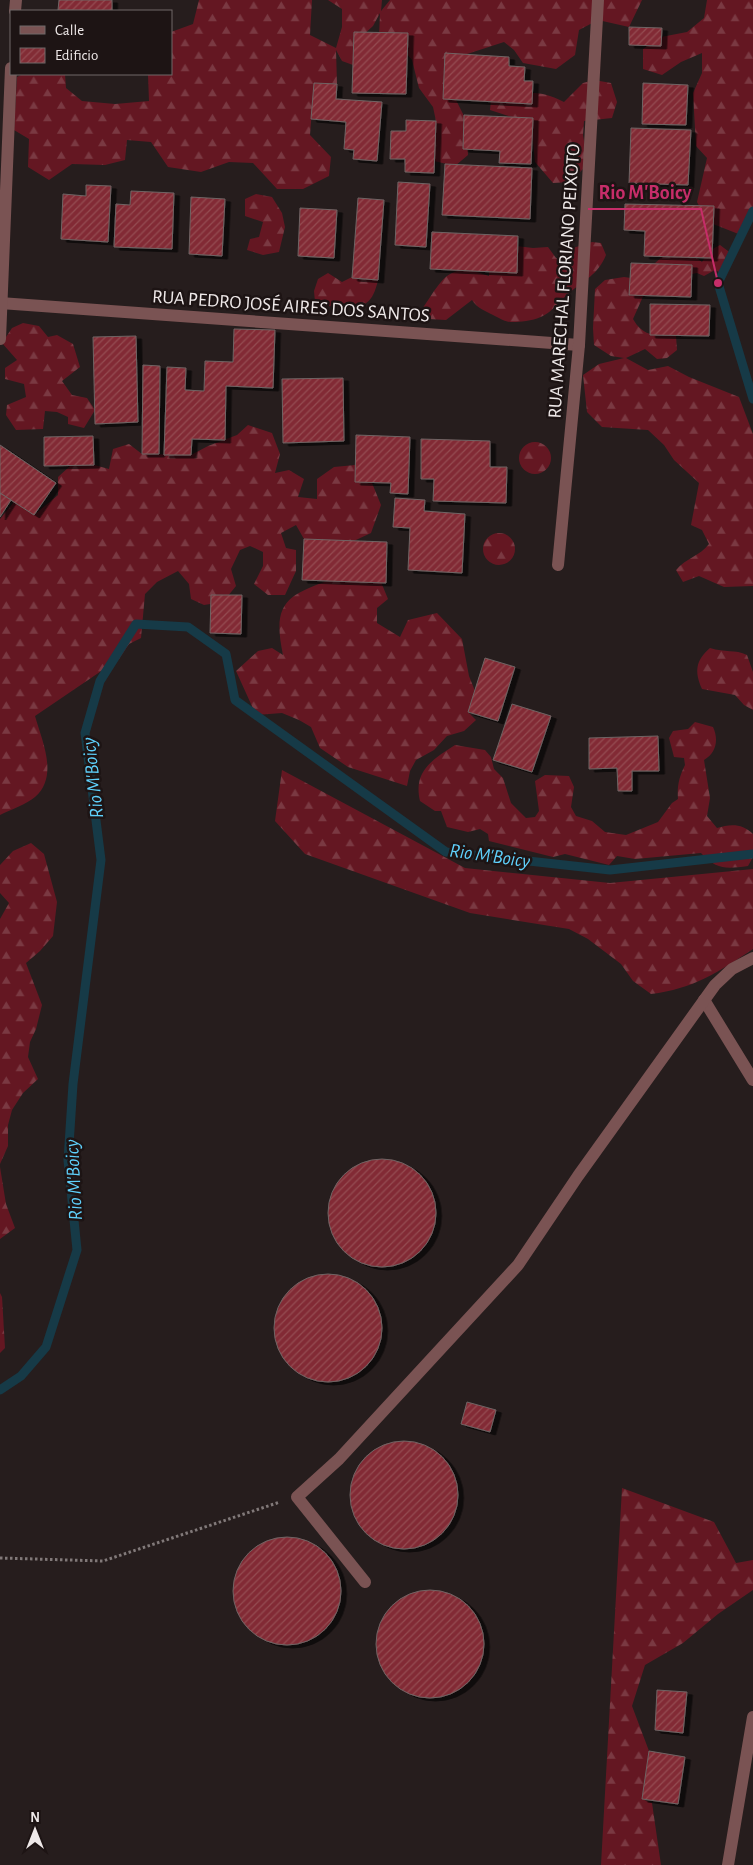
<svg xmlns="http://www.w3.org/2000/svg" width="753" height="1865" viewBox="0 0 753 1865" font-family="'Alegreya Sans',sans-serif">
  <defs>
    <pattern id="forest-firs" width="22" height="20" patternUnits="userSpaceOnUse" patternTransform="scale(1.25)"><rect width="22" height="20" fill="#641722"/><path d="M5 1l3.5 6h-7zM16 11l3.5 6h-7z" fill="#7a3942"/></pattern>
    <pattern id="building-hatch" width="6" height="6" patternUnits="userSpaceOnUse" patternTransform="scale(1.25)"><rect width="6" height="6" fill="#822c35"/><path d="M-1 1l2-2M0 6l6-6M5 7l2-2" fill="none" stroke="#944b52"/></pattern>
    <filter id="shadow"><feDropShadow dx="5.5" dy="3" stdDeviation="0" flood-color="#0009"/></filter>
  </defs>
  <rect width="100%" height="100%" fill="#261d1d"/>
  <!-- forest -->
  <g fill="url(#forest-firs)">
    <polygon points="199,0 312,0 310,35 336,48 342,27 342,9 328,0 382,0 381,11 390,0 642,0 629,27 598,20 579,30 575,55 556,69 523,63 514,50 504,42 461,56 453,94 466,120 468,155 455,166 430,160 435,140 436,121 433,107 419,88 412,60 395,40 379,37 380,13 373,26 361,37 353,65 342,61 336,50 337,84 314,83 310,135 331,157 329,176 303,189 277,189 253,163 229,162 201,172 168,167 151,142 127,140 125,160 105,165 72,164 49,180 28,167 29,139 14,130 17,77 23,74 65,74 66,88 82,101 115,104 149,101 148,75 171,74 171,32 193,24"/>
    <polygon points="707,0 753,0 753,211 741,235 708,222 697,202 707,158 696,146 693,93 702,73 702,53 681,62 662,75 643,69 643,49 661,37 687,32 704,18"/>
    <path d="M594,80L611,83L617,102L612,118L584,121L583,135L588,164L570,182L553,183L535,162L532,130L521,120L490,110L491,100C522,94 535,87 564,102L583,83Z"/>
    <polygon points="256,194 272,197 282,213 285,227 279,252 263,255 247,250 250,239 259,237 263,222 245,216 245,199"/>
    <path d="M592,242L601,243L606,255C598,275 584,280 569,293C553,307 549,318 526,321C509,323 508,323 493,315C485,311 477,308 472,300L446,320L429,319L422,309C443,279 448,260 489,276V255L516,246L533,248L548,247L556,258L569,261L573,248Z"/>
    <polygon points="720,245 732,254 723,274 715,270 704,276 697,273 676,277 654,264 663,256 688,251 702,262 709,251"/>
    <path d="M364,271L378,280C372,307 362,308 338,307C329,306 323,306 315,302L314,291L318,279L328,273L342,282Z"/>
    <path d="M624,277L638,279L645,292L633,319C643,337 657,336 676,336L677,350L667,358L657,359L645,349L626,358L648,370L668,366L689,377L739,397L753,434V586L724,587L699,576L683,582L676,570C686,558 700,556 709,544L702,530L691,525L699,483L674,460L664,445L648,430L602,427L587,412L583,375L599,364L624,358L611,356L594,345L593,328L595,289L605,280Z"/>
    <polygon points="23,323 39,326 48,337 57,335 73,344 80,367 62,381 72,395 87,398 95,410 84,428 68,424 68,417 57,412 45,411 43,429 16,430 6,415 7,405 26,397 24,384 5,379 5,368 17,360 2,343 12,328"/>
    <path d="M248,425L272,433L280,454L275,473L289,470L304,479L298,497L317,499V479L334,467L355,465L372,483L381,505L371,533L343,546L320,540L304,539L296,525L281,533L286,548L296,550V571L285,595H268L254,584L263,566V552L250,546L240,550L231,569L236,586L223,602L204,605L191,599L189,584L178,571L157,582L145,594L141,638L129,644L119,659L35,716C42,741 59,776 35,797C27,804 10,810 0,815V519L14,502L34,515L58,495V477L70,466L94,465L109,469L113,449L129,444L142,454L191,455L208,446L237,435Z"/>
    <circle cx="535" cy="458" r="16"/>
    <circle cx="499" cy="549" r="16"/>
    <path d="M333,579L381,582L388,599L377,608V623L400,637L408,620L437,613L462,639L469,676L475,691L468,712L476,720L464,731L447,736L434,750L416,760L410,771L407,786L348,767L320,748L311,727L299,720L282,713L256,715L236,671L258,651L272,648L283,655C272,603 286,595 333,579Z"/>
    <path d="M710,648C725,653 735,649 747,655L753,672V710L744,705L735,695L702,689C694,671 696,660 710,648Z"/>
    <path d="M695,722L713,727C719,740 716,753 704,760L710,798L707,816L717,828C730,824 742,823 753,834V857L748,866C726,869 717,870 701,853L635,859L617,856L609,865L565,854L553,857L489,841L488,834L480,829L468,832L447,827L441,811H435L420,801C413,771 432,760 455,745L485,750L491,757L494,769L503,778L511,803L526,818L535,817L539,811L535,781L545,775L569,776L574,787L571,807L576,816L592,821L605,832L626,835L658,822L672,803L678,799C677,786 679,777 685,765L684,758L674,757L669,738L673,731L688,729Z"/>
    <path d="M282,770L465,868L610,883L753,869V949C719,972 693,989 651,994L633,981L621,964L588,939L569,929L470,913L305,854L275,821Z"/>
    <polygon points="31,843 44,854 57,902 53,936 40,951 26,963 42,1005 36,1029 30,1042 28,1057 38,1079 23,1093 12,1110 8,1125 8,1146 0,1164 0,919 9,903 0,893 0,865 13,851"/>
    <polygon points="0,1167 6,1204 15,1228 0,1239"/>
    <polygon points="0,1293 2,1297 5,1348 0,1353"/>
    <polygon points="622,1488 714,1522 736,1563 753,1560 753,1590 718,1614 683,1643 645,1665 632,1706 649,1751 642,1799 652,1803 661,1865 601,1865"/>
  </g>
  <g fill="none" stroke-linecap="round" stroke-linejoin="round">
    <!-- stream -->
    <g stroke="#163a47" stroke-width="9">
      <polyline points="753,211 718,283 753,399"/>
      <polyline points="0,1390 21,1376 46,1347 77,1250 68,1160 73,1084 101,860 85,733 100,681 136,624 188,627 226,654 235,700 446,852 610,870 753,854"/>
    </g>
  </g>
  <!-- building -->
  <g fill="url(#building-hatch)" stroke="#6f6464" filter="url(#shadow)">
    <polygon points="59,0 112,0 112,11 58,10"/>
    <polygon points="629,27 662,28 661,46 629,45"/>
    <polygon points="354,32 408,33 406,94 352,93"/>
    <polygon points="445,53 509,57 509,66 525,67 524,81 533,81 532,104 443,99"/>
    <polygon points="314,83 337,84 336,99 382,102 377,161 353,159 354,150 344,149 346,122 311,119"/>
    <polygon points="643,83 688,85 686,125 642,124"/>
    <polygon points="464,115 533,118 531,164 499,163 500,151 463,149"/>
    <polygon points="406,120 436,121 434,173 405,172 405,159 390,159 391,131 406,131"/>
    <polygon points="631,128 691,130 688,185 629,183"/>
    <polygon points="445,164 532,168 530,219 442,215"/>
    <polygon points="398,182 430,184 426,247 395,245"/>
    <polygon points="86,185 111,186 108,242 61,239 63,194 86,196"/>
    <polygon points="131,191 174,193 172,249 114,247 116,204 130,205"/>
    <polygon points="191,197 225,199 222,256 189,254"/>
    <polygon points="358,198 384,200 378,280 352,278"/>
    <polygon points="625,204 714,206 712,258 644,256 645,231 624,230"/>
    <polygon points="300,208 337,210 334,258 298,256"/>
    <polygon points="432,232 518,236 517,273 430,269"/>
    <polygon points="631,263 692,265 691,297 629,295"/>
    <polygon points="650,304 710,305 709,336 650,335"/>
    <polygon points="234,329 275,330 273,388 226,386 225,440 192,439 191,455 164,455 167,367 186,368 185,390 204,391 205,361 233,362"/>
    <polygon points="136,336 138,422 95,424 93,337"/>
    <polygon points="143,365 160,366 159,454 142,454"/>
    <polygon points="343,378 344,441 283,443 282,379"/>
    <polygon points="356,435 410,437 408,494 390,493 391,483 355,482"/>
    <polygon points="93,436 94,465 44,466 44,437"/>
    <polygon points="421,439 490,441 490,467 507,467 506,503 433,501 434,479 421,479"/>
    <polygon points="0,445 56,483 34,515 0,493"/>
    <polygon points="0,493 11,500 0,517"/>
    <polygon points="395,498 425,500 424,511 465,514 462,573 408,570 410,528 393,527"/>
    <polygon points="304,539 387,542 386,583 302,580"/>
    <polygon points="211,595 242,595 241,634 210,633"/>
    <polygon points="485,658 515,667 498,721 468,712"/>
    <polygon points="512,704 551,716 532,772 493,760"/>
    <polygon points="658,736 659,771 632,771 632,791 618,791 617,768 589,769 589,738"/>
    <circle cx="382" cy="1213" r="54"/>
    <circle cx="328" cy="1328" r="54"/>
    <polygon points="467,1402 496,1410 490,1432 461,1424"/>
    <circle cx="404" cy="1495" r="54"/>
    <circle cx="287" cy="1591" r="54"/>
    <circle cx="430" cy="1644" r="54"/>
    <polygon points="657,1690 687,1692 683,1733 655,1730"/>
    <polygon points="649,1751 685,1757 678,1804 642,1799"/>
  </g>
  <g fill="none" stroke-linecap="round" stroke-linejoin="round">
    <!-- path -->
    <polyline stroke="#817979" stroke-width="3" stroke-dasharray="2.5 2.5" stroke-linecap="butt" points="0,1558 103,1561 280,1502"/>
    <!-- minor -->
    <g stroke="#7a5353" stroke-width="12">
      <polyline points="15,11 16,0"/>
      <polyline points="0,303 579,345"/>
      <polyline points="0,339 11,68"/>
      <polyline points="558,565 579,345 598,0"/>
      <polyline points="704,1000 753,1080"/>
      <polyline points="365,1582 297,1497 339,1459 518,1265 578,1176 715,985 732,969 753,958"/>
      <polyline points="728,1865 753,1717"/>
    </g>
  </g>
  <g text-anchor="middle" stroke-width="5" stroke-linejoin="round" paint-order="stroke">
    <!-- street labels -->
    <g font-size="19" fill="#eee8e8" stroke="#1d1414">
      <text transform="translate(563 281) rotate(-86)" y="7">RUA MARECHAL FLORIANO PEIXOTO</text>
      <text transform="translate(291 305) rotate(4)" y="7">RUA PEDRO JOSÉ AIRES DOS SANTOS</text>
    </g>
    <!-- water labels -->
    <g font-size="20" font-style="italic" fill="#5fd0fb" stroke="#1d1414">
      <text transform="translate(92 778) rotate(-96)" y="7">Rio M'Boicy</text>
      <text transform="translate(490 855) rotate(8)" y="7">Rio M'Boicy</text>
      <text transform="translate(73 1180) rotate(-93)" y="7">Rio M'Boicy</text>
    </g>
  </g>
  <!-- callouts -->
  <path fill="none" stroke="#c62d69" stroke-width="2" d="M718 283L701 209H588"/>
  <circle fill="#c62d69" stroke="#1d1414" stroke-width="2" cx="718" cy="283" r="5"/>
  <g font-size="20" text-anchor="middle" font-weight="bold" fill="#c62d69" stroke="#1d1414" stroke-width="5" stroke-linejoin="round" paint-order="stroke">
    <text x="645" y="199">Rio M'Boicy</text>
  </g>
  <!-- legend -->
  <rect x="10" y="10" width="162" height="65" fill="#1d1414" stroke="#716969"/>
  <rect x="20" y="26" width="25" height="8" fill="#7a5353" stroke="#716969"/>
  <text x="55" y="35" font-size="15" fill="#eee8e8">Calle</text>
  <rect x="20" y="48" width="25" height="15" fill="url(#building-hatch)" stroke="#716969"/>
  <text x="55" y="60" font-size="15" fill="#eee8e8">Edificio</text>
  <!-- north arrow -->
  <g transform="translate(35 1830)" stroke="#1d1414" stroke-width="4" paint-order="stroke">
  <path d="M0-4L9 19L0 12L-9 19Z" fill="#eee8e8"/>
  <text y="-8" font-size="14" font-weight="bold" text-anchor="middle" fill="#eee8e8">N</text>
  </g>
</svg>
